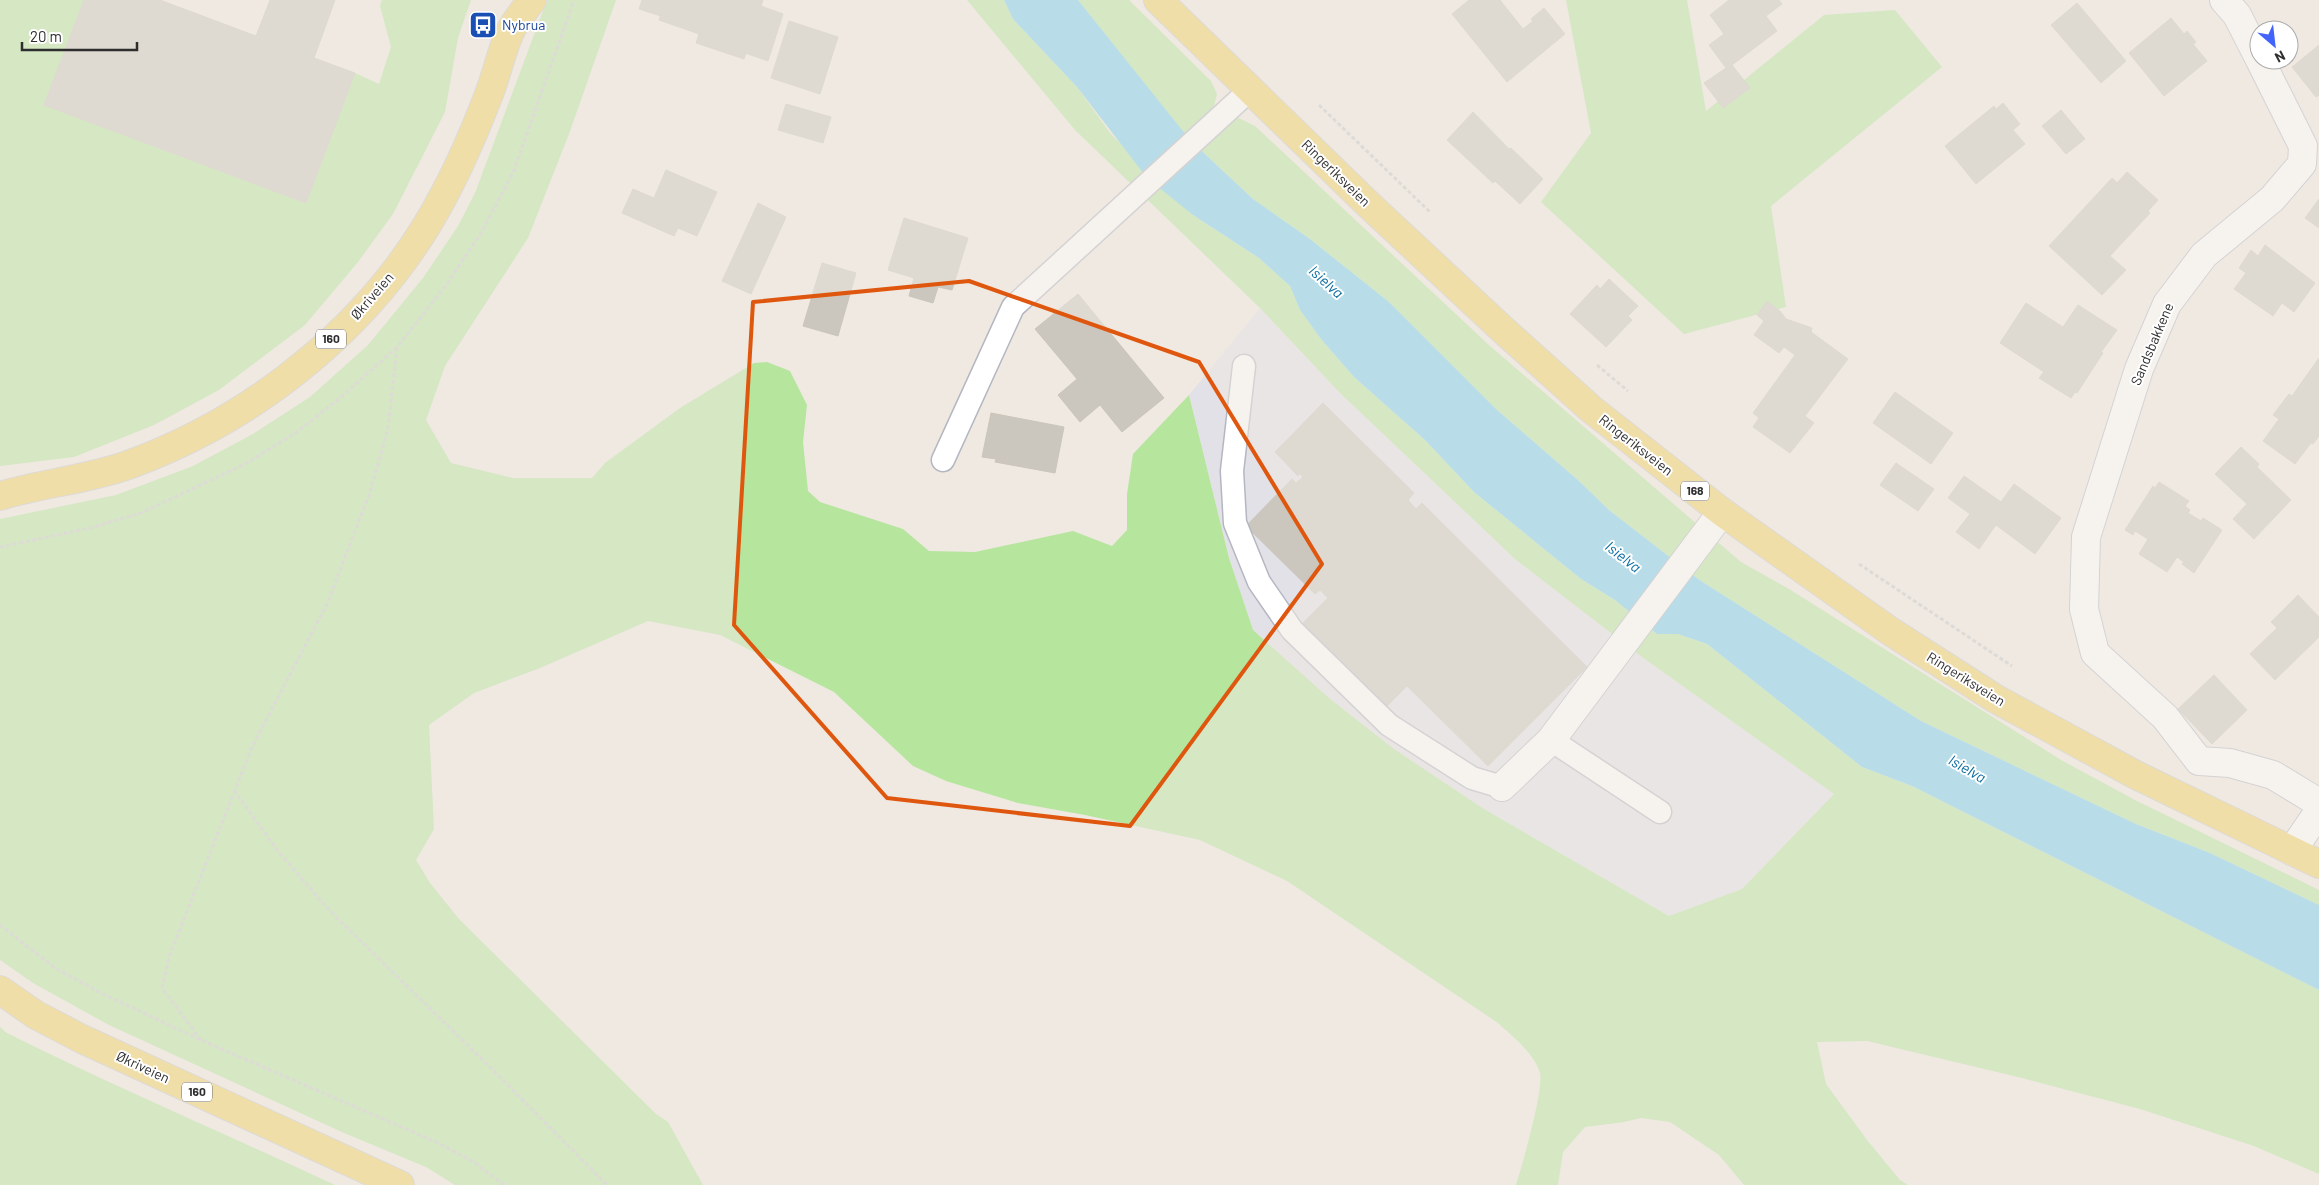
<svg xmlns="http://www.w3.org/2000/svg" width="2319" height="1185" viewBox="0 0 2319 1185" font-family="Barlow,sans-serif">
  <rect width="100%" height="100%" fill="#efe9e1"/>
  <!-- industrial -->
  <polygon fill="#e3e1e8" points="1260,308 1340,393 1515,559 1642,657 1834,794 1742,889 1669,916 1484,809 1394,749 1329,698 1253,630 1229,558 1189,395"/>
  <!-- green -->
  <g fill="#b6e59e">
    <polygon points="0,0 84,0 44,105 306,203 355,73 379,84 391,47 380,6 382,0 471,0 458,38 445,112 393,214 358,262 305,325 219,390 154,425 74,457 0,466"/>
    <path d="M547,0H616L569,134L528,238L445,366L426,420L451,463L513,478H592L605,463L680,408L754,363L767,362L790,371L807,405L803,442L808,491L820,502L903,529L929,551L975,552L1073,531L1112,546L1127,530V494L1133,454L1189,395L1229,558L1253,630L1329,698L1394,749L1484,809L1669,916L1742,889L1834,794L1642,657L1515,559L1340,393L1260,308L1075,130L967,0H1004L1013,19L1077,87L1110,133L1193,215L1259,258L1290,286L1300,310L1321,339L1354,377L1425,440L1474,492L1581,579L1615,600L1657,634H1678L1707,644L1862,767L1912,786L2319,990V1174L2254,1146L2140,1109L2022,1078L1867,1041L1817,1042L1826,1084L1867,1140L1900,1180L1908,1185H1744L1719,1155L1670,1122L1641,1118L1624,1122L1585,1127L1563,1152L1558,1185H1516C1522,1166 1544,1089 1540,1073C1535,1054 1512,1036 1498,1023L1287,881L1200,840L1085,815L1018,803L946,781L913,766L834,692L720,635L648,621L540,668L474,693L429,725L434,829L416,860L430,883L459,919L656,1114L668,1122L703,1185H455L426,1167L344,1133L109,1025L33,983L0,960V519L116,495L193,466L253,434L310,397L368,345L423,278L458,226L475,193Z"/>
    <polygon points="1078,0 1129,0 1211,81 1217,94 1214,106 1255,126 1490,346 1741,562 1789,589 2061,760 2135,800 2319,890 2319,905 2210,853 2136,824 1921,721 1698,579 1609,510 1579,481 1496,409 1389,302 1310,239 1253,199 1206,155 1182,131"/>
    <polygon points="1566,0 1687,0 1706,111 1824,15 1895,10 1942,67 1771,206 1786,307 1684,334 1541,202 1591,133"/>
    <path d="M0,1027L7,1033C115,1087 226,1134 335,1185H0Z"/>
  </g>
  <!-- water -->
  <polygon fill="#75cff0" points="1004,0 1078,0 1182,130 1206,155 1253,199 1310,239 1389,302 1496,409 1579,481 1609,510 1698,579 1921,721 2136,824 2210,853 2319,905 2319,990 1912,786 1862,767 1707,644 1678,634 1657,634 1615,600 1581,579 1474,492 1425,440 1354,377 1321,339 1300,310 1290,286 1259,258 1193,215 1147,178 1077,87 1013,19"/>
  <!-- building -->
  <g fill="#cbc7bf" stroke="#cbc5ba">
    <polygon points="84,0 160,0 256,36 270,0 335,0 314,58 355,73 306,203 44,105"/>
    <polygon points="642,0 666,0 661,16 639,9"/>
    <polygon points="666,0 718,0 714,12 707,10 699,34 659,20"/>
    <polygon points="718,0 763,0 744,59 696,43 707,10 714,12"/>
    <polygon points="1469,0 1500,0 1523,29 1533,21 1531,19 1544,8 1565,34 1507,82 1452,14"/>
    <polygon points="1729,0 1779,0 1782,4 1766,16 1777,31 1732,65 1750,88 1723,108 1704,83 1726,68 1709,45 1724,34 1710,15"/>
    <polygon points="2077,3 2126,61 2101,83 2051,25"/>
    <polygon points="761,6 783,14 768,61 745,53"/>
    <polygon points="2171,18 2184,34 2187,31 2196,42 2193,44 2207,61 2164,96 2129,53"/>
    <polygon points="789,21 838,37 820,94 771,78"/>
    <polygon points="2319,45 2319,95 2316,97 2292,67"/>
    <polygon points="2003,103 2020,124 2013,130 2025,144 1976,184 1945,146 1994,106 1996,109"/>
    <polygon points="786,104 831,117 823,143 778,130"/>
    <polygon points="2061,110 2085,139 2066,154 2042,126"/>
    <polygon points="1473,112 1509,149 1511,148 1543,179 1520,204 1495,181 1493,183 1447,140"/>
    <polygon points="666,170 717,192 697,236 678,228 674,236 622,213 633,189 654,198"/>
    <polygon points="2127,172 2158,200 2148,211 2117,183"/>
    <polygon points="2112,178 2150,213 2110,256 2126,270 2102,295 2049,246"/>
    <polygon points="2319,199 2319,228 2305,218"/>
    <polygon points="758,203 786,217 751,294 722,281"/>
    <polygon points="904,218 968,238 952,290 938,287 933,303 909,296 914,278 888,270"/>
    <polygon points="2265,245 2315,283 2294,312 2282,303 2273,316 2234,289 2246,273 2239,268 2251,250 2258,256"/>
    <polygon points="822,263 856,273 838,336 803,326"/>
    <polygon points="1609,279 1638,306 1628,316 1632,320 1606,347 1570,314 1597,285 1600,289"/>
    <polygon points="1078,294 1164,398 1122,432 1100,405 1080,422 1058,395 1077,379 1035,329"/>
    <polygon points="1767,301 1780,311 1786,319 1812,328 1811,332 1848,359 1805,416 1814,423 1790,453 1753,427 1759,418 1753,413 1795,355 1784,347 1779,353 1754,335 1764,321 1757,315"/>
    <polygon points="2026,303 2103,353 2077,393 2075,392 2071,398 2039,378 2044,372 2000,343"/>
    <polygon points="2078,305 2117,330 2101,352 2063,327"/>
    <polygon points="2319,358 2319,436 2313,444 2311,443 2295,464 2263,441 2279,419 2273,415 2289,394 2292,396"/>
    <polygon points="1895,392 1953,433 1931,464 1873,423"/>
    <polygon points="1323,403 1414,493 1408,500 1416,509 1422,503 1587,667 1488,766 1407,686 1385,708 1301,625 1328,598 1320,590 1315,594 1246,526 1292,479 1296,483 1303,477 1299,473 1298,476 1275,452"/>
    <polygon points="991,413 1064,427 1055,473 995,462 996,459 982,457"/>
    <polygon points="2241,447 2259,464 2257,467 2291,500 2254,539 2233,519 2247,504 2215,474"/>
    <polygon points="1896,463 1934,489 1918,511 1880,485"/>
    <polygon points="1964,476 2001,502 2014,484 2061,518 2035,554 1996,525 1979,549 1956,532 1970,514 1948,498"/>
    <polygon points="2159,482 2189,501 2185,506 2190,510 2188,513 2201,521 2203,518 2222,530 2194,573 2182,564 2184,562 2177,557 2167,572 2139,554 2148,539 2135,531 2133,535 2125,530 2153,486 2155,488"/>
    <polygon points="2298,595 2319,617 2319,637 2275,680 2250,654 2277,628 2271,622"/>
    <polygon points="2214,675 2247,710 2212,744 2178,709"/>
  </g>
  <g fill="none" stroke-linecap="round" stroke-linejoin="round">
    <!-- lane casing -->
    <g stroke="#b4b7c1" stroke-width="25">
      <g id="lane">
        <polyline points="1244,366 1232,471 1235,523 1259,582 1292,630 1389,725 1472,778 1502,787"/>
        <polyline points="943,460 1013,307 1251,89"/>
        <polyline points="1551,740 1660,812"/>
      </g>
    </g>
    <!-- street casing -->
    <g stroke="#b4b7c1" stroke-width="30">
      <g id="street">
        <polyline points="2224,0 2237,15 2259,58"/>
        <polyline points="2260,60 2303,146 2302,164 2272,199 2204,255 2167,304 2139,369 2086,537 2084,609 2095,653 2165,717 2199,761 2230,763 2273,775 2319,803"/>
        <polyline points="1502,787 1551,740 1722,512"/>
        <polyline points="2292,851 2319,811"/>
      </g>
    </g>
    <!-- primary casing -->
    <g stroke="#c9c9c9" stroke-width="30">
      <g id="primary">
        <polyline points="1158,0 1369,205 1501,328 1591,409 1722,512 1890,631 1996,699 2136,775 2319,864"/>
        <path d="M0,496C42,483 86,480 128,465C260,417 380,319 445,193C462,161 476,128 489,94C497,74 501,52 510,32C515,21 525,10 532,0"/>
        <polyline points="0,990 36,1015 82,1039 400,1185"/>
      </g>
    </g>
    <!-- path -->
    <g stroke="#c9c9c9" stroke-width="3" stroke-dasharray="4 2.5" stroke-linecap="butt">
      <polyline points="1319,105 1430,212"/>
      <polyline points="1597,365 1628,391"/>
      <polyline points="0,547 90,528 141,513 245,464 297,432 340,398 398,346 444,288 481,233 513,173 574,0"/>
      <polyline points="1859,564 2012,666"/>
      <polyline points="234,790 277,850 329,910 492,1069 607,1185"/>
      <polyline points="0,925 55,968 99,992 201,1040 436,1142 472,1161 504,1185"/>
      <polyline points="201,1040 162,988 169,957 252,747 328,602 370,492 388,429 397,347"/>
    </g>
    <!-- lane -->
    <use href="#lane" stroke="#fff" stroke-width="22"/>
    <!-- street -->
    <use href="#street" stroke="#fff" stroke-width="28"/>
    <!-- primary -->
    <use href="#primary" stroke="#f2d163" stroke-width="28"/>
  </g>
  <!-- marked area -->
  <path d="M0 0H2319V1185H0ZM969,281L1199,362L1322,564L1130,826L887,798L734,625L753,302Z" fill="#efe9e1" fill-opacity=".55" fill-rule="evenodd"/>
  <path fill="none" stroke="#df570e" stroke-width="4" stroke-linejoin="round" d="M969,281L1199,362L1322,564L1130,826L887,798L734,625L753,302Z"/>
  <!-- icons -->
  <defs>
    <g id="bus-square" transform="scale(1.4375)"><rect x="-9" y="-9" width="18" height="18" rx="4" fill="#1a4fb4" stroke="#fff"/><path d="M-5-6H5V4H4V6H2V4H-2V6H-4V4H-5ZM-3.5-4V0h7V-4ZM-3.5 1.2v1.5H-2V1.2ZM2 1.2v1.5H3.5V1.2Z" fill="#fff"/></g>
  </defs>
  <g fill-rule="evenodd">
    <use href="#bus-square" x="483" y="25"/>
  </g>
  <g text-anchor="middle" stroke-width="4" stroke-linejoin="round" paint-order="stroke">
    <!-- shield labels -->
    <g fill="#fff" stroke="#6d6d6d" stroke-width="1">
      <rect x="316" y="329.5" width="30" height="19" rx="4"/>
      <rect x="1681" y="481.5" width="28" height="19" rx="4"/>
      <rect x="182" y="1082.5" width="30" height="19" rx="4"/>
    </g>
    <g font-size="12" font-weight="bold" fill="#2e2e2e">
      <text x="331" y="343">160</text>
      <text x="1695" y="495">168</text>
      <text x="197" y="1096">160</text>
    </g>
    <!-- transit labels -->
    <g font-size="14" fill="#164399" stroke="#fff" text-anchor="start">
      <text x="502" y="30">Nybrua</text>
    </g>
    <!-- street labels -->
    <g font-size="14" fill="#2e2e2e" stroke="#fff">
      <text transform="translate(1336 173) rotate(44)" y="5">Ringeriksveien</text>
      <text transform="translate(372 296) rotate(-49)" y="5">Økriveien</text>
      <text transform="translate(2152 344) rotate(-67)" y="5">Sandsbakkene</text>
      <text transform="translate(1636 445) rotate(38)" y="5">Ringeriksveien</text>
      <text transform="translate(1966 679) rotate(32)" y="5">Ringeriksveien</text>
      <text transform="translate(143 1067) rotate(25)" y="5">Økriveien</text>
    </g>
    <!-- water labels -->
    <g font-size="15" font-style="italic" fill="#0d6fa3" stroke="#fff">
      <text transform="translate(1326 282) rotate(42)" y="5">Isielva</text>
      <text transform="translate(1623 557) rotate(38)" y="5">Isielva</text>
      <text transform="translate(1967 769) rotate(30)" y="5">Isielva</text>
    </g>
  </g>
  <!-- north arrow -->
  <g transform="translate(2274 45) rotate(152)"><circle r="24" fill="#ffffff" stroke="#ababab"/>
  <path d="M0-4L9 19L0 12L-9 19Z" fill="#4264fb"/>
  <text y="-8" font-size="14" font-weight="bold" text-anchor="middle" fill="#2e2e2e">N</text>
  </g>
  <!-- scale -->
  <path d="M22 42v8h115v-8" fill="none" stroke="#2e2e2e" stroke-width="2.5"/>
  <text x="30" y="42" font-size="15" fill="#2e2e2e" stroke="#ffffff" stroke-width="4" paint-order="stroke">20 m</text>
</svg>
